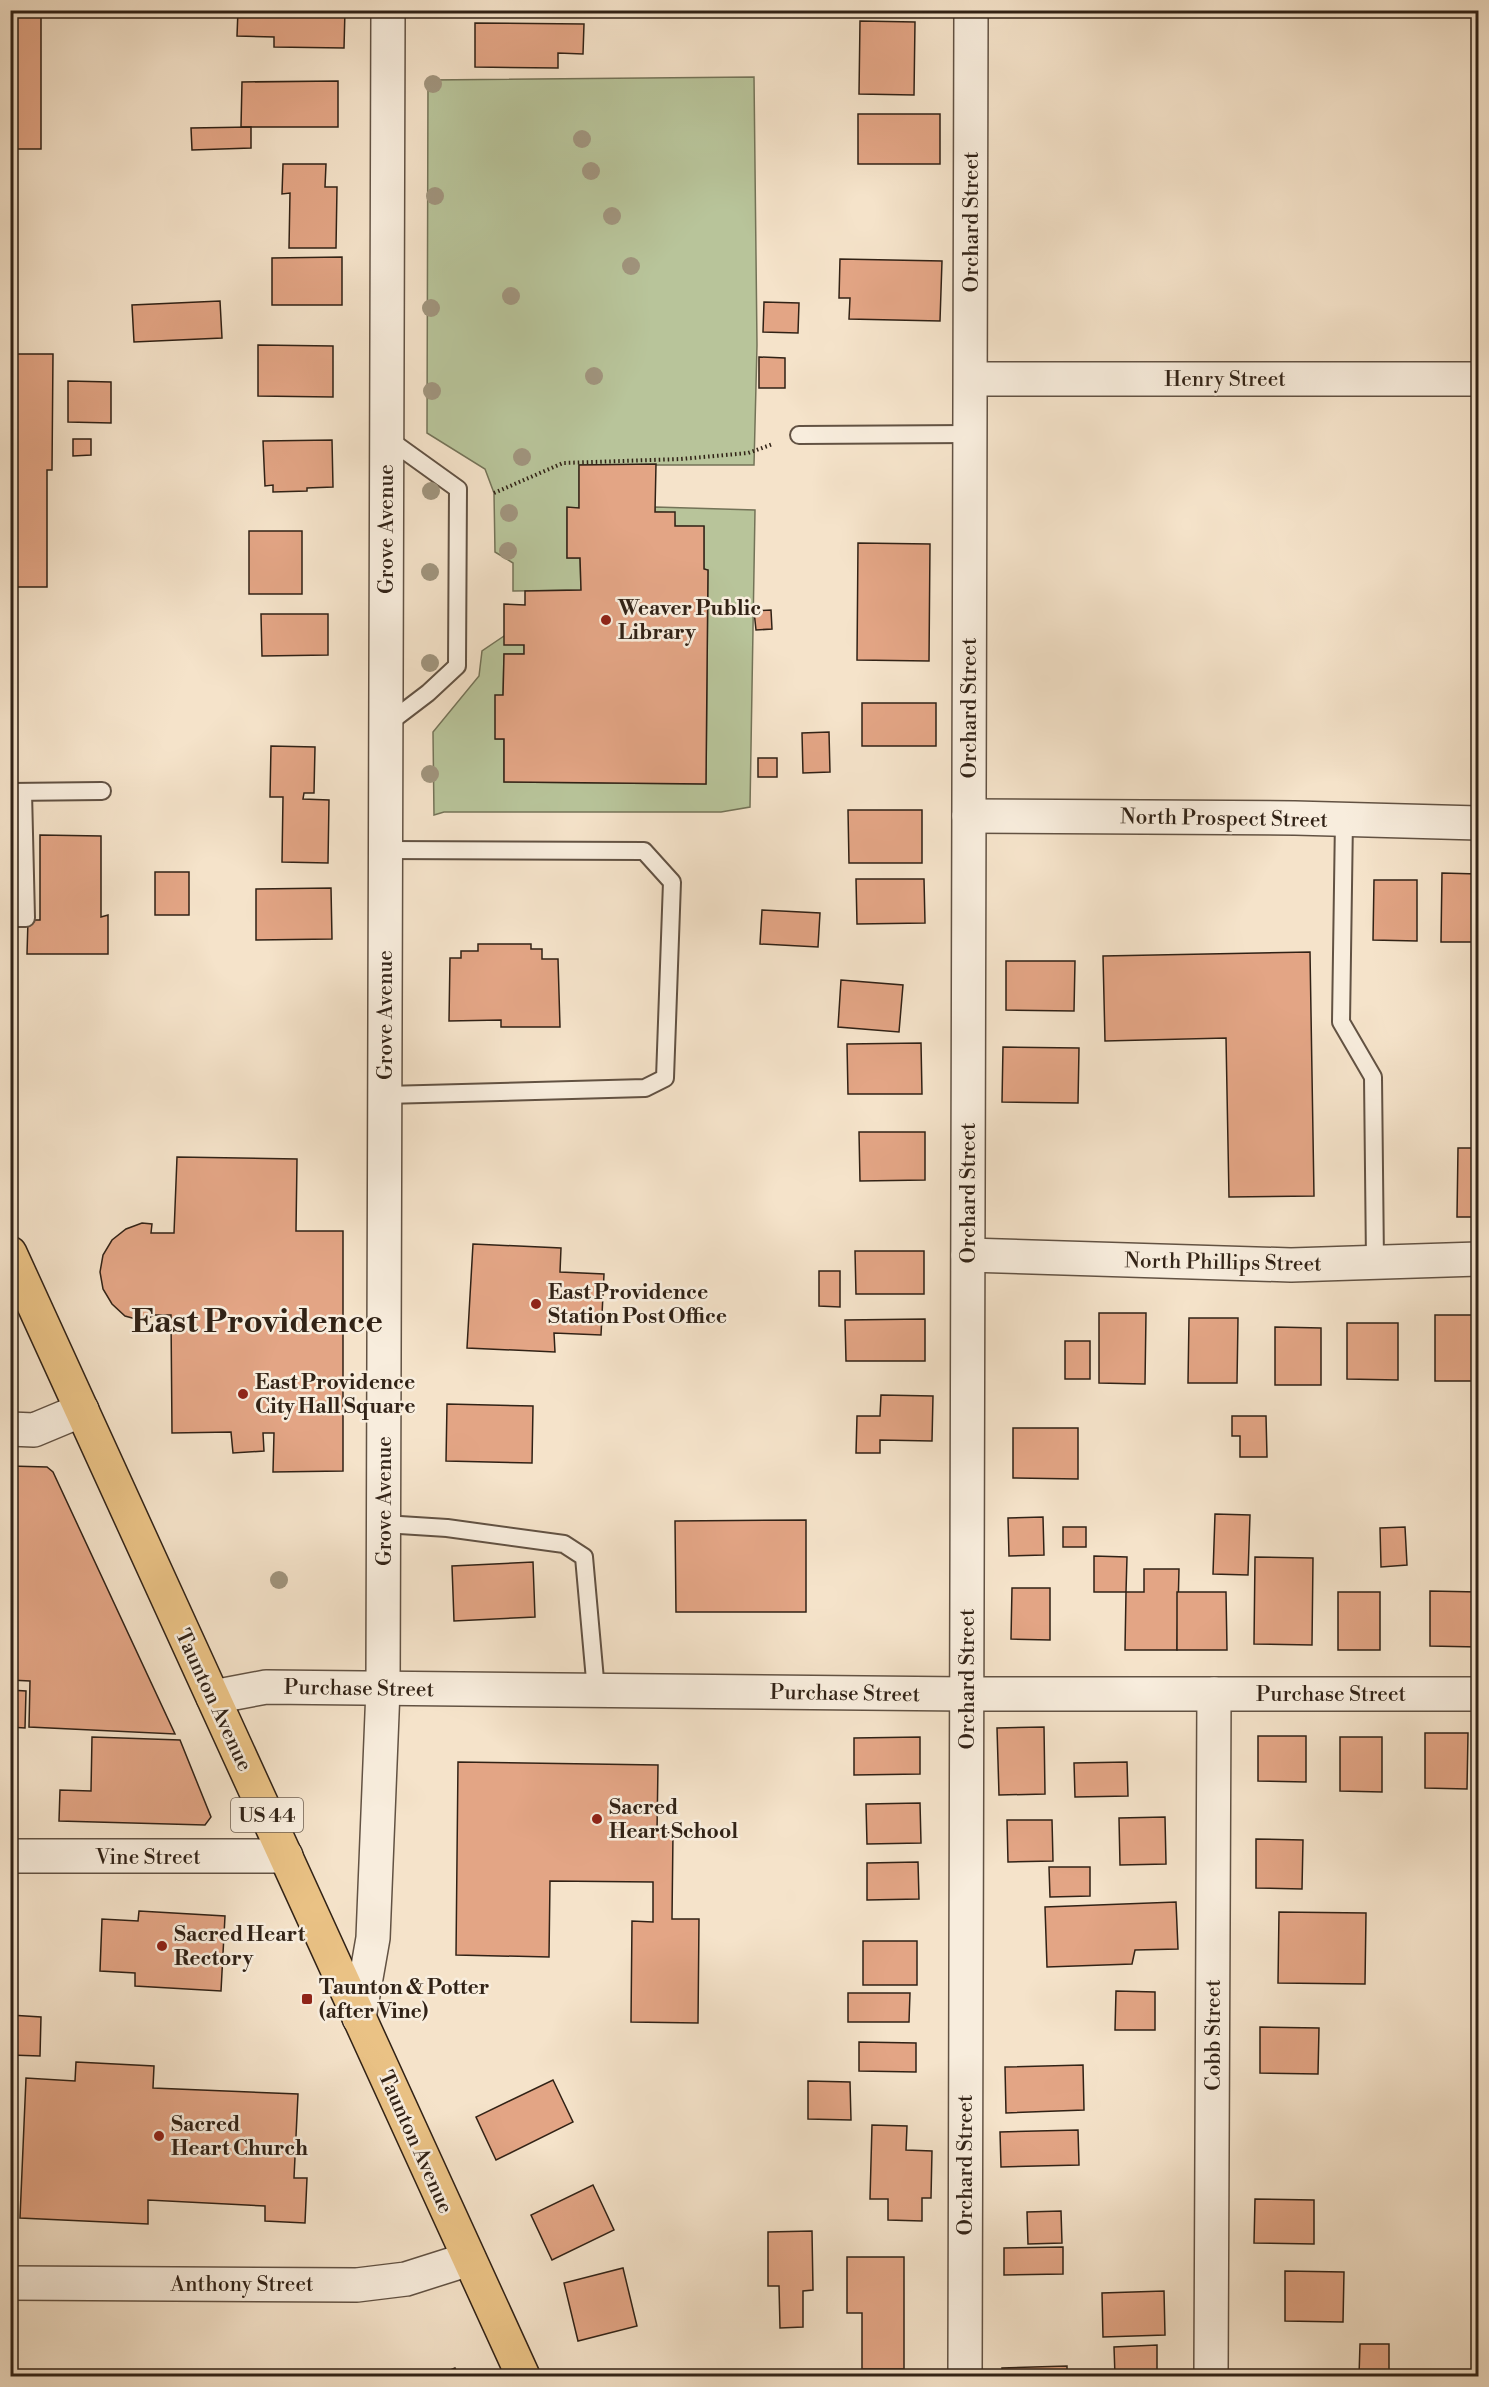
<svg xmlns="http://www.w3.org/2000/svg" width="1489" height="2387" viewBox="0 0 1489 2387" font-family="'Libre Bodoni',serif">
  <rect width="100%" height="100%" fill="#f5e3ca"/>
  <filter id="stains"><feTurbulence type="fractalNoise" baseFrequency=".00333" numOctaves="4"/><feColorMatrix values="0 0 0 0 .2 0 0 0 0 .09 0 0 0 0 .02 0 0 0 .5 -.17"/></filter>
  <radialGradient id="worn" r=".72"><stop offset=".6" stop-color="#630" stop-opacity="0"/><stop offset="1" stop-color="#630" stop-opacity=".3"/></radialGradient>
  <!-- green -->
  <g fill="#b8c49a" stroke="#747358" stroke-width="1.5">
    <polygon points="754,77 757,345 754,465 579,465 579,508 567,508 567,558 580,558 581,590 513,591 513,563 495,552 494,493 485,469 427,433 428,80"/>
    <polygon points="655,507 755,510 750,807 721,812 444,812 434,815 433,732 479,676 482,651 504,636 524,645 524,654 504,654 503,695 496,739 504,739 504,782 706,784 708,570 704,569 704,527 675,526 674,513 655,512"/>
  </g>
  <!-- building -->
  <g fill="#e3a585" stroke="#312216" stroke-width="1.5">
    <rect x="10" y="10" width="31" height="139"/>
    <polygon points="238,10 345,10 344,48 274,47 274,37 237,36"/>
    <polygon points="860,21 915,22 914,95 859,94"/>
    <polygon points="475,23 584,24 583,54 558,53 558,68 475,67"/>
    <polygon points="338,81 338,127 241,127 242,82"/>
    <rect x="858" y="114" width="82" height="50"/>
    <polygon points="251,127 251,148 192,150 191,128"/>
    <polygon points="283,164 326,164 325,187 337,187 336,248 289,248 290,193 282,194"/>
    <polygon points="342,257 342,305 272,305 272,258"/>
    <polygon points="840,259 942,261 940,321 849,319 850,298 839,298"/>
    <polygon points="220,301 222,338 134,342 132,305"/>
    <polygon points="764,302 799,303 798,333 763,332"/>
    <polygon points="258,345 333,346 333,397 258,396"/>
    <polygon points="10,354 53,354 52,470 47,470 47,587 10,587"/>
    <polygon points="759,357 785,358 785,388 759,388"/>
    <polygon points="68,381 111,382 111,423 68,422"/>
    <polygon points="73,439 91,439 91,455 73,456"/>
    <polygon points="332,440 333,487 307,488 307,491 273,492 273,485 265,486 263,441"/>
    <polygon points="656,464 655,512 675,512 675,526 704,526 704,569 708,570 706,784 504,782 504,739 495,739 495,695 503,695 504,654 524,654 524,645 504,645 504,604 525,605 525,591 581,590 580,558 567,558 567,507 579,508 579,465"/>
    <rect x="249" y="531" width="53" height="63"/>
    <polygon points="858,543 930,544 929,661 857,660"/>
    <polygon points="771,610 772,629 756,630 754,611"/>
    <polygon points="261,614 328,614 328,655 262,656"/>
    <rect x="862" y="703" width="74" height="43"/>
    <polygon points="829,732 830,772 803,773 802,733"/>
    <polygon points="271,746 315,747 314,793 304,793 303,799 329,800 328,863 282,862 283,797 270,797"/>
    <rect x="758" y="758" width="19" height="19"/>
    <polygon points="848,810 922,810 922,863 849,863"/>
    <polygon points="40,835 101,836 101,917 108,915 108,954 27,954 28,920 40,920"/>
    <rect x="155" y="872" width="34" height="43"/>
    <polygon points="1442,873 1478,874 1478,942 1441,942"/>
    <polygon points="856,879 924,879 925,923 857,924"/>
    <polygon points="1374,880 1417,880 1417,941 1373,940"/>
    <polygon points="331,888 332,939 256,940 256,889"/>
    <polygon points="762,910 820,913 818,947 760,944"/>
    <polygon points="478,944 531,944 531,949 542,949 542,959 558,959 560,1027 501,1027 501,1020 449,1021 450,958 461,958 461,951 478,951"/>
    <polygon points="1310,952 1314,1196 1229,1197 1226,1038 1105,1041 1103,956"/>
    <polygon points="1006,961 1075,961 1074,1011 1006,1010"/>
    <polygon points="841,980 903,985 899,1032 838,1027"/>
    <polygon points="921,1043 922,1094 848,1094 847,1044"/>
    <polygon points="1003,1047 1079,1048 1078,1103 1002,1102"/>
    <polygon points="859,1132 925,1132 925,1180 860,1181"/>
    <polygon points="1458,1148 1478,1148 1478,1217 1457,1217"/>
    <polygon points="177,1157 297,1159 296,1231 343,1231 343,1471 273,1472 274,1433 263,1433 264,1451 233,1453 231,1432 172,1433 171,1315 154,1315 143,1321 125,1316 112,1304 103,1289 100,1272 103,1255 112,1240 126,1229 142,1223 152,1224 151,1233 174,1233"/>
    <polygon points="473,1244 561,1248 560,1272 604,1274 601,1335 554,1333 555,1352 467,1348"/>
    <polygon points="855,1251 924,1251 924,1294 856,1294"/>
    <polygon points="819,1271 840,1271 840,1307 819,1306"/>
    <polygon points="1099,1313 1146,1313 1145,1384 1099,1383"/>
    <rect x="1435" y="1315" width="43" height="66"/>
    <polygon points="1189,1318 1238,1318 1237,1383 1188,1383"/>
    <polygon points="925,1319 925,1361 846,1361 845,1320"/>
    <polygon points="1347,1323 1398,1323 1398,1380 1347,1379"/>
    <polygon points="1275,1327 1321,1328 1321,1385 1275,1385"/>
    <rect x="1065" y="1341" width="25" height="38"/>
    <polygon points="881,1395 933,1396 932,1441 880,1440 880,1453 856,1453 857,1416 880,1416"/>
    <polygon points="447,1404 533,1406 532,1463 446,1461"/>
    <polygon points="1232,1416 1266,1416 1267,1457 1240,1457 1240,1436 1232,1436"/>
    <polygon points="1013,1428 1078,1428 1078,1479 1013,1478"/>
    <polygon points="10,1466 47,1467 53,1472 175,1734 29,1727 30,1681 10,1680"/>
    <polygon points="1215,1514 1250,1515 1248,1575 1213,1574"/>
    <polygon points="1043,1517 1044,1555 1009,1556 1008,1518"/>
    <polygon points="806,1520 806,1612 676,1612 675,1521"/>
    <rect x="1063" y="1527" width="23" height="20"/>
    <polygon points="1405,1527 1407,1565 1381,1567 1380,1528"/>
    <polygon points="1094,1556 1127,1557 1126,1592 1094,1592"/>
    <polygon points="1255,1557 1313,1558 1312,1645 1254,1644"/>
    <polygon points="533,1562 535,1617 454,1621 452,1566"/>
    <polygon points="1144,1569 1179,1569 1177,1650 1125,1650 1126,1592 1144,1592"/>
    <polygon points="1012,1588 1050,1588 1050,1640 1011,1639"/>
    <polygon points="1430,1591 1478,1592 1478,1647 1430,1646"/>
    <polygon points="1177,1592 1226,1592 1227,1650 1177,1650"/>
    <rect x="1338" y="1592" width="42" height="58"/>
    <polygon points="10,1690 26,1691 25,1728 10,1727"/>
    <polygon points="1044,1727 1045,1794 999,1795 997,1728"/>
    <polygon points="1425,1733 1468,1733 1467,1789 1425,1788"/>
    <polygon points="1258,1736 1306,1736 1306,1782 1258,1781"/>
    <polygon points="92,1737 180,1740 211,1817 205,1825 59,1821 60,1790 91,1791"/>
    <polygon points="920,1737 920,1774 854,1775 854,1738"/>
    <polygon points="1340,1737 1382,1737 1382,1792 1340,1791"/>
    <polygon points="458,1762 658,1765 657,1832 673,1833 672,1919 699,1919 698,2023 631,2022 632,1921 653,1922 653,1882 550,1881 549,1957 456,1955"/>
    <polygon points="1127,1762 1128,1796 1075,1797 1074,1763"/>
    <polygon points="920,1803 921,1843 867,1844 866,1804"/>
    <polygon points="1165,1817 1166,1864 1120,1865 1119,1818"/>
    <polygon points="1007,1820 1052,1820 1053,1861 1008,1862"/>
    <polygon points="1256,1839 1303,1840 1302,1889 1256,1888"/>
    <polygon points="918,1862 919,1899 867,1900 867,1863"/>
    <polygon points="1049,1867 1090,1867 1090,1896 1050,1897"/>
    <polygon points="1176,1902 1178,1949 1135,1950 1132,1964 1047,1967 1045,1907"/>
    <polygon points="139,1911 225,1916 221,1991 135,1986 135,1973 100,1971 102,1919 138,1921"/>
    <polygon points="1279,1912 1366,1913 1365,1984 1278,1983"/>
    <rect x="863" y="1941" width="54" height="44"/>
    <polygon points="1116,1991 1155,1992 1155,2030 1115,2030"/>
    <polygon points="848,1993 910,1993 909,2022 848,2022"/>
    <polygon points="10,2015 41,2017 40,2056 10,2055"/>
    <polygon points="1260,2027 1319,2028 1318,2074 1260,2073"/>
    <polygon points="859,2042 916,2043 916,2072 859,2071"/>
    <polygon points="76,2062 154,2066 153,2088 298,2094 294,2178 307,2178 305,2223 265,2221 265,2206 148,2200 148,2224 20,2218 26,2078 75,2081"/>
    <polygon points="1083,2065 1084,2110 1006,2113 1005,2067"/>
    <polygon points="553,2080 573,2122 496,2160 476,2117"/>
    <polygon points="808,2081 850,2082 851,2120 808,2119"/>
    <polygon points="872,2125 907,2126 906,2150 932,2151 931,2198 922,2198 922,2221 888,2220 888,2199 870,2199"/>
    <polygon points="1078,2130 1079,2165 1001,2167 1000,2132"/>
    <polygon points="593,2185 614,2230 552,2260 531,2215"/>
    <polygon points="1255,2199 1314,2200 1314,2244 1254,2243"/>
    <polygon points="1061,2211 1062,2243 1028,2244 1027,2212"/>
    <polygon points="812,2231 813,2290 803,2291 803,2327 780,2328 779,2286 768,2286 768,2232"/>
    <polygon points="1063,2247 1063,2274 1004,2275 1004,2248"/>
    <polygon points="847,2257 904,2257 904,2369 862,2369 862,2313 847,2313"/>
    <polygon points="623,2268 637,2326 578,2341 564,2283"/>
    <polygon points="1285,2271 1344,2272 1343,2322 1285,2321"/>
    <polygon points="1164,2291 1165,2335 1103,2337 1102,2293"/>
    <polygon points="1360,2344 1389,2344 1389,2376 1359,2376"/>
    <polygon points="1157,2345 1157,2375 1115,2376 1114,2347"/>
    <polygon points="1067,2366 1067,2376 1003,2376 1002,2368"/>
    <polygon points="455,2368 459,2376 436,2376"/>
  </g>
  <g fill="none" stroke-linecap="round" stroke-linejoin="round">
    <!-- lane casing -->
    <g stroke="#625243" stroke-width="20">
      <g id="lane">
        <polyline points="799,435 970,434"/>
        <polyline points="386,725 428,693 457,666 458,489 387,438"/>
        <polyline points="10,792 102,791"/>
        <polyline points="1344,819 1341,1022 1373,1077 1375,1262"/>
        <polyline points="10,918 26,918 23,792"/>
        <polyline points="385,1095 645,1088 665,1078 672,882 644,851 385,850"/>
        <polyline points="384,1524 447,1528 564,1544 584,1557 596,1691"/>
      </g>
    </g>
    <!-- street casing -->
    <g stroke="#625243" stroke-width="36">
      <g id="street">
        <polyline points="971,379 1478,379"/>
        <polyline points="969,816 1295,818 1478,823"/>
        <polyline points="968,1255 1291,1265 1478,1259"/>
        <polyline points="10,1429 34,1430 82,1410"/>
        <polyline points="213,1697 266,1687 966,1694 1478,1694"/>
        <polyline points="10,1856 286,1856"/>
        <polyline points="359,2018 373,1938 383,1689 388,10"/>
        <polyline points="10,2283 357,2285 406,2279 469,2259"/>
        <polyline points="965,2376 971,10"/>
        <polyline points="1211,2376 1214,1694"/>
      </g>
    </g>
    <!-- highway casing -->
    <g stroke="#312216" stroke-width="36">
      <polyline id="highway" points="10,1253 523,2376"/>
    </g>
    <!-- path -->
    <polyline stroke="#312216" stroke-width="4" stroke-dasharray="1.5 3" stroke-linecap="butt" points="494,493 563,463 681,459 748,453 773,444"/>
    <!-- lane -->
    <use href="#lane" stroke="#f8eddd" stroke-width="16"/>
    <!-- street -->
    <use href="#street" stroke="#f8eddd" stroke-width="33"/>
    <!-- highway -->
    <use href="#highway" stroke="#eac285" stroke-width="33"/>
  </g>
  <!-- trees -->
  <g fill="#a0947d">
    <circle cx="433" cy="84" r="9"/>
    <circle cx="582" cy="139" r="9"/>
    <circle cx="591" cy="171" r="9"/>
    <circle cx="435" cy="196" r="9"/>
    <circle cx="612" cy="216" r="9"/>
    <circle cx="631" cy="266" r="9"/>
    <circle cx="511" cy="296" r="9"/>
    <circle cx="431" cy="308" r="9"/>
    <circle cx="594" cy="376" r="9"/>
    <circle cx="432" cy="391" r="9"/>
    <circle cx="522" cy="457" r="9"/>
    <circle cx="431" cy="491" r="9"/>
    <circle cx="509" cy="513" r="9"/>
    <circle cx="508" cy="551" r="9"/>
    <circle cx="430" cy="572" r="9"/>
    <circle cx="430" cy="663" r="9"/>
    <circle cx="430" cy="774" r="9"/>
    <circle cx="279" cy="1580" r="9"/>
  </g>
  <!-- markers -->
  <g fill="#8f2418" stroke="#f8eddd" stroke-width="2">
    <circle cx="606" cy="620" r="6"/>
    <circle cx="536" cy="1304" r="6"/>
    <circle cx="243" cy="1394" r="6"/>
    <circle cx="597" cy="1819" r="6"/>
    <circle cx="162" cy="1946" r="6"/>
    <rect x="301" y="1993" width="12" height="12" rx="3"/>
    <circle cx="159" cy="2136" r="6"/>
  </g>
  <g text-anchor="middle" stroke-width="5" stroke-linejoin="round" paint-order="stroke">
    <!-- shield labels -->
    <rect fill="#f8eddd" stroke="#6d5f52" stroke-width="1.5" x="231" y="1798" width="72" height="34" rx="4.5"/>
    <g font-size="20" font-weight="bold" fill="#312216">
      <text x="267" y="1822">US 44</text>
    </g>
    <!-- street labels -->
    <g font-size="21" fill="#312216" stroke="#f8eddd">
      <text transform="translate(971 222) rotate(-90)" y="7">Orchard Street</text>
      <text x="1225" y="386">Henry Street</text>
      <text transform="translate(386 529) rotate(-90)" y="7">Grove Avenue</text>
      <text transform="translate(969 708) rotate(-90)" y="7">Orchard Street</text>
      <text transform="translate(1224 818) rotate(1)" y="7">North Prospect Street</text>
      <text transform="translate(385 1015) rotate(-90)" y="7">Grove Avenue</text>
      <text transform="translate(968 1193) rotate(-90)" y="7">Orchard Street</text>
      <text transform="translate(1223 1262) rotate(1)" y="7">North Phillips Street</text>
      <text transform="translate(384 1501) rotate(-90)" y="7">Grove Avenue</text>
      <text transform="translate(967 1679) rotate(-90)" y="7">Orchard Street</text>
      <text transform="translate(359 1688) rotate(1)" y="7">Purchase Street</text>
      <text transform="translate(845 1693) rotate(1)" y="7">Purchase Street</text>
      <text x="1331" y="1701">Purchase Street</text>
      <text transform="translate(214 1700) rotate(65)" y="7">Taunton Avenue</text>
      <text x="148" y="1864">Vine Street</text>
      <text transform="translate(1213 2035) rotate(-90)" y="7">Cobb Street</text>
      <text transform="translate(416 2142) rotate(66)" y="7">Taunton Avenue</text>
      <text transform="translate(965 2165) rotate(-90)" y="7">Orchard Street</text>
      <text x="242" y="2291">Anthony Street</text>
    </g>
    <!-- poi labels -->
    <g font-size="21" font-weight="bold" fill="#312216" stroke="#f8eddd" text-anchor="start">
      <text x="618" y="615">Weaver Public<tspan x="618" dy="24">Library</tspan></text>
      <text x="548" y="1299">East Providence<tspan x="548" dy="24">Station Post Office</tspan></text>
      <text x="255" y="1389">East Providence<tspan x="255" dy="24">City Hall Square</tspan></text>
      <text x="609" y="1814">Sacred<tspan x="609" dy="24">Heart School</tspan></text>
      <text x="174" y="1941">Sacred Heart<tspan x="174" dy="24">Rectory</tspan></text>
      <text x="319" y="1994">Taunton &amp; Potter<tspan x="319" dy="24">(after Vine)</tspan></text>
      <text x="171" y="2131">Sacred<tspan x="171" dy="24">Heart Church</tspan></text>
    </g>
    <!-- town labels -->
    <g font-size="33" font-weight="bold" fill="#312216" stroke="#f8eddd">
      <text x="257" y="1332">East Providence</text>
    </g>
  </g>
  <!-- margin -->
  <rect width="1489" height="2387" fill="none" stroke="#f5e3ca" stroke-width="36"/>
  <rect x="12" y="12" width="1465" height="2363" fill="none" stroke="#312216" stroke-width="3"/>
  <rect x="18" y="18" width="1453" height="2351" fill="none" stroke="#312216" stroke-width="1.5"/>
  <rect width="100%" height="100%" filter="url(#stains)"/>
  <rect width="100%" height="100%" fill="url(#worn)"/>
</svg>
